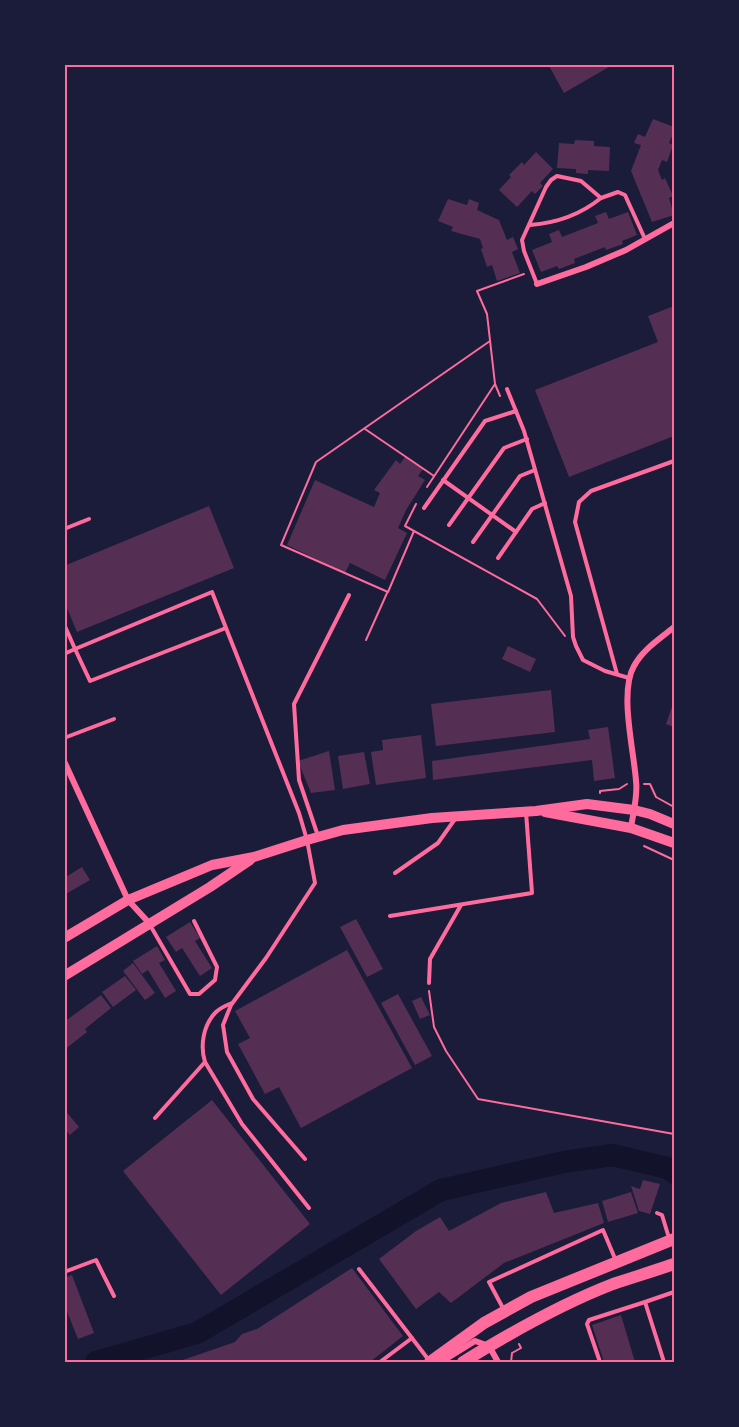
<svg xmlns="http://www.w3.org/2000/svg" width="739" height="1427" viewBox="0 0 739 1427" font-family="'Fira Sans',sans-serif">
  <rect width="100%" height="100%" fill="#1b1b3a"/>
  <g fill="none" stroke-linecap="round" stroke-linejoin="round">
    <!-- river -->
    <polyline stroke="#12122b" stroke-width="22" points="96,1362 197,1333 441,1190 564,1162 612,1155 668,1168 674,1173"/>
  </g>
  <!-- building -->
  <g fill="#542f53">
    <polygon points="548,64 614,64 564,93"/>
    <polygon points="653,119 674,127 674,132 669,143 673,145 667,162 662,160 658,170 662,180 665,178 673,196 669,198 674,215 652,222 631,171 641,145 634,143 638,134 645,137"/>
    <polygon points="575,140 594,141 594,146 610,147 609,171 588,170 588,174 576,173 576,169 557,168 559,143 574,144"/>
    <polygon points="536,152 553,169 540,183 543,186 535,194 532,191 517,207 499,190 511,177 509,175 522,162 524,165"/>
    <polygon points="448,199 467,205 469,199 479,203 477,210 499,220 507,240 513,237 518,249 512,252 520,273 497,281 492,265 487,267 481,249 483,248 480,239 451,231 453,227 438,221"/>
    <polygon points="606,212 609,219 628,212 637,235 622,241 623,244 606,250 605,247 574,259 575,263 559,269 557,266 541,272 532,250 552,242 549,234 559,230 562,237 598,223 595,216"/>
    <polygon points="674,306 674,436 569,477 535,390 658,342 648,316"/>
    <polygon points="405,457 423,469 418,476 425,480 406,510 398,528 407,533 385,580 350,563 345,573 287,545 315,480 374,507 380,493 374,490 396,460 400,464"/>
    <polygon points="209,506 234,568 77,632 64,601 64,566"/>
    <polygon points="508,646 536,659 530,672 502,659"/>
    <polygon points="551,690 555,732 436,746 431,704"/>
    <polygon points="674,701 674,727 666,724"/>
    <polygon points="608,727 615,778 594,781 592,760 433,780 432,761 590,739 588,730"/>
    <polygon points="421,735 426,778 376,785 371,752 383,750 382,740"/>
    <polygon points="329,751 335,790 311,793 298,761"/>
    <polygon points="364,752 370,784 343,789 338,756"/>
    <polygon points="82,867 90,880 66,894 64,878"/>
    <polygon points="356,919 383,969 367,977 340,927"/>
    <polygon points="190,922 200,938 195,941 212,968 200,976 182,948 176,952 166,937"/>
    <polygon points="157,946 165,960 159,963 176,991 165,998 148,970 142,974 133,961"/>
    <polygon points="347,950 412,1068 301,1128 279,1087 265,1094 238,1044 250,1038 235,1011"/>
    <polygon points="133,963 155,993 145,1000 123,971"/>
    <polygon points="125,976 136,990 113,1007 102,992"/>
    <polygon points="398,994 432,1056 415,1065 381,1003"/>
    <polygon points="101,995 111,1008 85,1029 87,1032 64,1050 64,1022"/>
    <polygon points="421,997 430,1015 420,1019 412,1001"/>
    <polygon points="212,1100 310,1224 221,1295 123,1171"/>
    <polygon points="64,1109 79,1127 70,1135 64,1129"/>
    <polygon points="643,1180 660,1184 650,1214 639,1211 631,1186 640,1189"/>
    <polygon points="546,1192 554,1213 598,1203 604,1223 504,1263 451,1303 439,1292 416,1309 379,1259 416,1231 440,1217 449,1231 501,1203"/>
    <polygon points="631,1192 638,1213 608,1222 602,1201"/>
    <polygon points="352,1268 403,1336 370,1362 177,1362 235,1342 242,1334 257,1329"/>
    <polygon points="72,1275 94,1333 78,1339 64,1304 64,1278"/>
    <polygon points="621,1315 635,1362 604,1362 592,1325"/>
  </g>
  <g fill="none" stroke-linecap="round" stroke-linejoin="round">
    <!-- path -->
    <g stroke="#ff6b9d" stroke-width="2">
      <polyline points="500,396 495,384 487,314 477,291 524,274"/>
      <polyline points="365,429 434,476"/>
      <polyline points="427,487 495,384"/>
      <polyline points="416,504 405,526 537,599 565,636"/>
      <polyline points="414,531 388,592 281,545 316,462 490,341"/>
      <polyline points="366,640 387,593"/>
      <polyline points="644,784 650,784 656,797 674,807"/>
      <polyline points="600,793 600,791 619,789 627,784"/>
      <polyline points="644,846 674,860"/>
      <polyline points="429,991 434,1027 446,1051 478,1099 674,1134"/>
      <polyline points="511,1362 512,1353 521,1348 519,1344"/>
    </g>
    <!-- service -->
    <g stroke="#ff6b9d" stroke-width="4">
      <path d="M530,225C557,223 580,215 601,198"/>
      <polyline points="537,284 524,251 522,240 546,187 551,180 557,176 581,181 601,198 618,192 625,195 645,239"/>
      <polyline points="507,389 524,431 571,596 573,637 576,646 583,660 605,671 629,678"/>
      <polyline points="443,480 516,532"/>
      <polyline points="424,508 485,421 516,411"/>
      <polyline points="449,525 504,448 527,439"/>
      <polyline points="64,529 89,519"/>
      <polyline points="473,542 520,476 535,470"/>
      <polyline points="498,558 532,509 545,503"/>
      <polyline points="64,624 75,649 64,654"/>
      <polyline points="226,628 212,592 75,649 90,681 226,628 299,813 307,840 315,883 266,958 231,1005 223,1025 227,1052 253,1099 305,1159"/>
      <polyline points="617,674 575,522 579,502 591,491 674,461"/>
      <polyline points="64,738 114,719"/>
      <polyline points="318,836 299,780 294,704 349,595"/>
      <polyline points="395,873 438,843 455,819"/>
      <polyline points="390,916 532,893 526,812"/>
      <polyline points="150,925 190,994 199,994 215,980 217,967 194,921"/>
      <polyline points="429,983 430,959 461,905"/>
      <polyline points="205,1062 242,1124 309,1208"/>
      <path d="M155,1118L205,1062C200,1046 203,1025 216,1012C220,1008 227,1005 232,1003"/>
      <polyline points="657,1213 662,1215 669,1238"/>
      <polyline points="359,1269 428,1359"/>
      <polyline points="64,1272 96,1260 114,1296"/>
      <polyline points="504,1310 489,1282 603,1230 616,1261"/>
      <polyline points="208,1362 210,1362"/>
      <polyline points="380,1362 412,1338"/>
      <polyline points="600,1362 587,1324 589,1320 645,1302"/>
      <polyline points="664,1362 645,1302 674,1292"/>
    </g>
    <!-- minor -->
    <g stroke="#ff6b9d" stroke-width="6">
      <polyline points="537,284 586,267 626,250 674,223"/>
      <polyline points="64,761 128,900 150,924"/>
      <path d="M631,828C633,813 638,796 636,781C634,751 619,692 634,666C643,649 660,639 674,627"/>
      <polyline points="441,1362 475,1341 489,1346 498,1362"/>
    </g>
    <!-- primary -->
    <g stroke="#ff6b9d" stroke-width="10">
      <polyline points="545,812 631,828 674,843"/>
      <polyline points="64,938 128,900 212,865 254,857 307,840 343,830 432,818 536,811 587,804 634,810 650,814 674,824"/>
      <polyline points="64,976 210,887 250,860"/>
    </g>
    <!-- trunk -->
    <g stroke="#ff6b9d" stroke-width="12">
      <polyline points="430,1362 484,1323 531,1297 674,1239"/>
      <path d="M463,1362C510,1333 561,1304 613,1284C634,1277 654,1271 674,1264"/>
    </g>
  </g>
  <!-- border -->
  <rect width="739" height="1427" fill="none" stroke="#1b1b3a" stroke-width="132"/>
  <rect x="66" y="66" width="607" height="1295" fill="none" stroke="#ff6b9d" stroke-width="2"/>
</svg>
